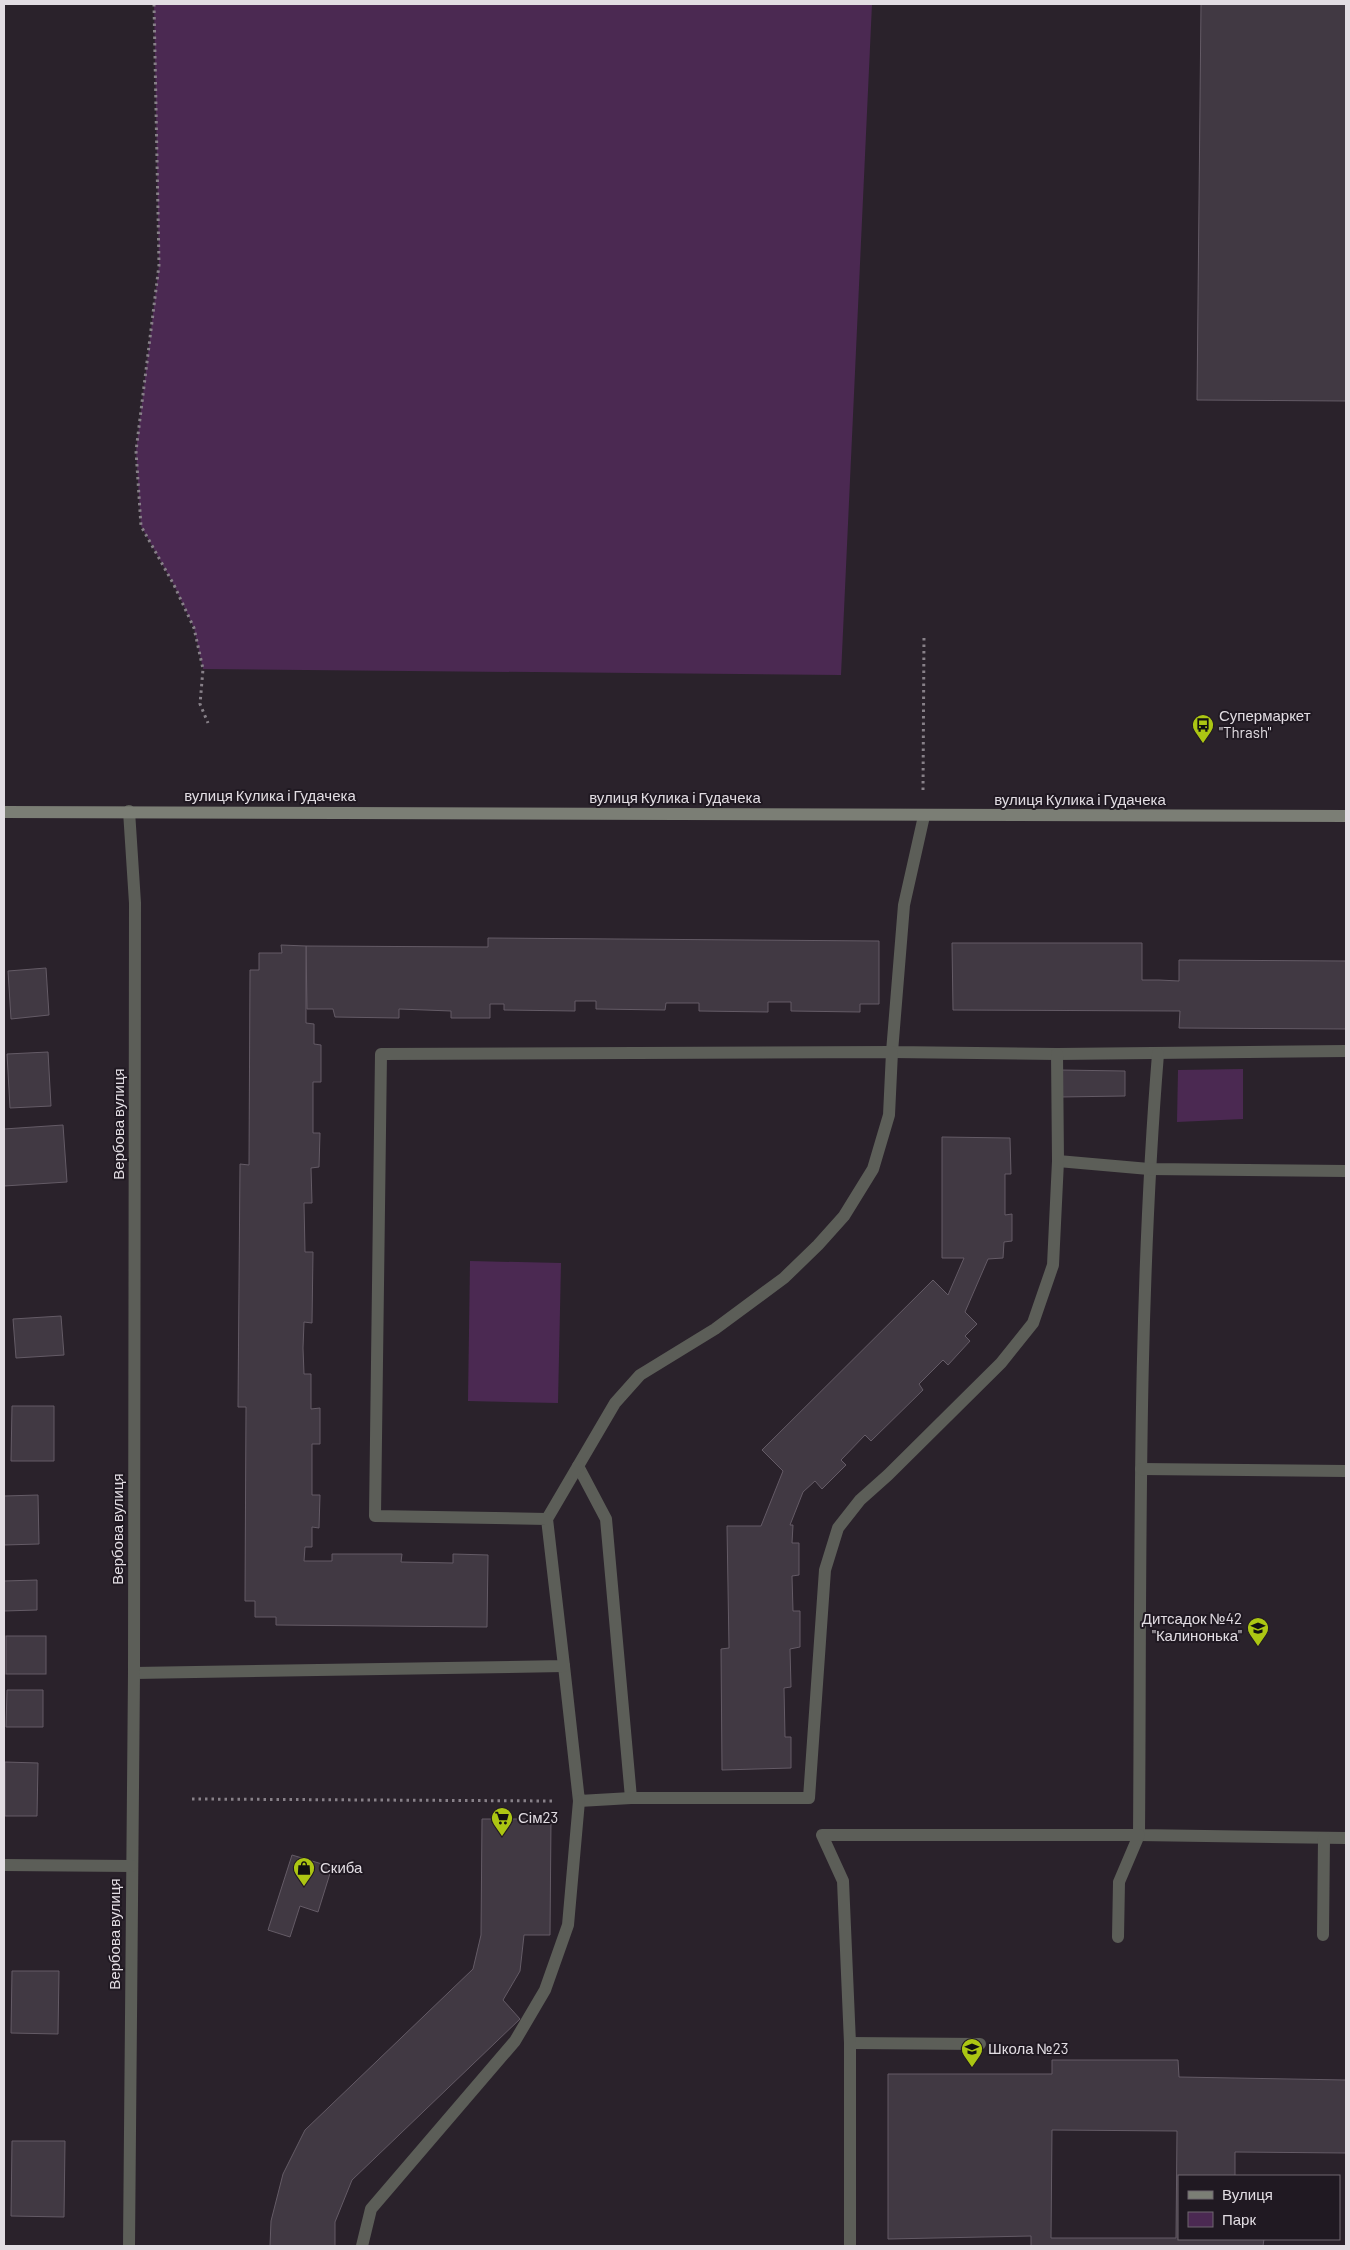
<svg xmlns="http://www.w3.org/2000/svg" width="1350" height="2250" viewBox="0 0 1350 2250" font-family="Barlow,sans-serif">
  <rect width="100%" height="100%" fill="#2a222b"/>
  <!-- green -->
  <g fill="#4b2952">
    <polygon points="154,4 872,4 841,675 203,669 194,628 174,585 141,526 136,451 159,265"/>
    <polygon points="1243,1069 1243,1119 1177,1122 1178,1070"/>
    <polygon points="470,1261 561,1263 558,1403 468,1401"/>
  </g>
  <!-- building -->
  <g fill="#413943" stroke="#645b66" fill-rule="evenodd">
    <polygon points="1201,4 1346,4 1346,401 1197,400"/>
    <polygon points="488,938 879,941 879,1004 860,1004 860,1012 791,1011 791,1002 768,1002 768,1012 699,1011 699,1003 666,1003 665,1010 596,1009 596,1001 575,1001 575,1011 504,1010 504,1004 490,1004 490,1018 451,1018 451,1011 399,1009 399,1018 335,1017 333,1009 307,1009 306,946 488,947"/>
    <polygon points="952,943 1142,943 1142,980 1159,980 1179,981 1179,960 1346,961 1346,1029 1179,1028 1180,1011 953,1010"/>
    <polygon points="281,945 306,946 306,1023 314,1024 314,1044 321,1045 321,1082 313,1082 313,1133 320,1133 319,1167 311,1168 312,1203 304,1203 305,1252 313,1252 312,1323 304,1322 303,1348 304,1374 311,1374 311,1409 320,1408 320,1444 312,1444 312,1495 320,1495 319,1528 312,1527 312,1547 305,1547 304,1561 332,1561 332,1554 402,1554 401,1562 453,1563 453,1554 488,1555 487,1627 276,1625 276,1617 255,1617 255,1601 245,1601 246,1407 238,1407 240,1164 249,1165 250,970 259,970 259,953 282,953"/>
    <polygon points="46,968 49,1015 11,1019 8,971"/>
    <polygon points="48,1052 51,1106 10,1108 7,1054"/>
    <polygon points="1060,1070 1125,1071 1125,1096 1060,1097"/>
    <polygon points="63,1125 67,1182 4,1186 4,1129"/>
    <polygon points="942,1137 1010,1138 1011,1174 1005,1174 1005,1215 1012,1214 1012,1241 1004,1242 1003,1258 988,1259 965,1312 977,1324 965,1336 970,1341 948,1365 943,1360 919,1384 923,1390 871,1441 865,1435 841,1460 846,1465 822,1489 815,1481 803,1492 790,1525 793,1525 792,1543 799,1543 799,1575 792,1576 793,1611 800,1611 800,1647 790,1649 791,1687 784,1688 785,1737 791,1737 791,1768 722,1770 721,1649 729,1648 727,1526 761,1526 783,1471 762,1450 933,1280 948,1295 964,1258 942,1258"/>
    <polygon points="61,1316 64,1355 16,1358 13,1319"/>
    <polygon points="12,1406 54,1406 54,1461 11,1461"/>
    <polygon points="38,1495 39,1544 4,1545 4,1496"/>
    <polygon points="37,1580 37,1610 4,1611 4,1581"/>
    <rect x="6" y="1636" width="40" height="38"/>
    <polygon points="7,1690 43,1690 43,1727 6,1727"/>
    <polygon points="5,1762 38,1763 37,1816 5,1816"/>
    <polygon points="482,1819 551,1819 550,1935 524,1935 520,1971 503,2000 520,2019 352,2180 335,2222 335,2246 270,2246 271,2221 283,2174 305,2130 473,1969 481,1935"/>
    <polygon points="292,1855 332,1867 318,1912 300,1906 290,1937 268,1930"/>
    <polygon points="12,1971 59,1971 58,2034 11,2033"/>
    <path d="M1052,2060H1178L1179,2077L1346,2080V2153L1235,2152V2176H1179V2239H1264L1263,2246H1031V2236L888,2239V2074H1052ZM1052,2130L1177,2131L1176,2238H1051Z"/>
    <polygon points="12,2141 65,2141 64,2217 11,2216"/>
  </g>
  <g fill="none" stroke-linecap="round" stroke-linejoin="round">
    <!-- path -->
    <g stroke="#878088" stroke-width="3" stroke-dasharray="2.5 4" stroke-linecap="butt">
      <polyline points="154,4 159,265 136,451 141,526 174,585 194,628 203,669 200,704 208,723"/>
      <polyline points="923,790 924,634"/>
      <polyline points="192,1799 554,1801"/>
    </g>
    <!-- lane -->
    <g stroke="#5c5e58" stroke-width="12">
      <polyline points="924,816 904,905 892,1052 1057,1054 1346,1051"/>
      <path d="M1158,1054C1137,1313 1141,1575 1139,1835L1346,1838"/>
      <polyline points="1058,1161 1149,1169 1346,1171"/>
      <polyline points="578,1466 606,1519 631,1798"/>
      <polyline points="1141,1469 1346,1471"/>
      <polyline points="564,1666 579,1801 631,1798 809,1798 825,1570 838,1528 860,1500 888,1475 1001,1363 1033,1323 1053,1265 1058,1161 1057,1054"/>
      <polyline points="134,1673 564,1666 547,1519 615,1403 640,1375 715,1329 784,1278 818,1245 844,1216 873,1169 889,1115 892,1052 381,1054 375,1516 547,1519"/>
      <polyline points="1323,1935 1324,1838"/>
      <polyline points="850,2043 980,2044"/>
      <polyline points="362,2246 371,2209 515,2041 545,1990 568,1925 579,1801"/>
      <polyline points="850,2246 850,2043 843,1881 822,1835 1139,1835 1119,1882 1118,1937"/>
    </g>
    <!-- street -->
    <g stroke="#5c5e58" stroke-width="12">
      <polyline points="129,811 135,903 134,1673 129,2246"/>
      <polyline points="4,1865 132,1866"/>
    </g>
    <!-- secondary -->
    <polyline stroke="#7b7e75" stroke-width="12" points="4,812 1346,816"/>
  </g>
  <!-- icons -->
  <defs>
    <g id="bus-pin" transform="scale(1.125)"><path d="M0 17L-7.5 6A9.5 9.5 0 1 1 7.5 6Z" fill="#acc613" stroke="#201922"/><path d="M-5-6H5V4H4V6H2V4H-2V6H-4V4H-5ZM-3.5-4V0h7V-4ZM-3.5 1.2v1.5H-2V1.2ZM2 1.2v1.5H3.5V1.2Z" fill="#111"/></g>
    <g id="school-pin" transform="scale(1.125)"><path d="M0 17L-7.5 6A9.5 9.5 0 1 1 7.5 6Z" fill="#acc613" stroke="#201922"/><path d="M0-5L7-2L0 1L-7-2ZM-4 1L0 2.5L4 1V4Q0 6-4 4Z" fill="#111"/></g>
    <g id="supermarket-pin" transform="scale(1.125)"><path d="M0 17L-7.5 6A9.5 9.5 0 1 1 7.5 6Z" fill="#acc613" stroke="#201922"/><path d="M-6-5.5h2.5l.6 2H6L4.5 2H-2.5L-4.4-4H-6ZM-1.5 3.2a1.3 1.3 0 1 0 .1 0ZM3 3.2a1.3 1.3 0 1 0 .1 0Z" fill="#111"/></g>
    <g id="shop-pin" transform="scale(1.125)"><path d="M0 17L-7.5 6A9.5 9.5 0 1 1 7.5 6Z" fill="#acc613" stroke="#201922"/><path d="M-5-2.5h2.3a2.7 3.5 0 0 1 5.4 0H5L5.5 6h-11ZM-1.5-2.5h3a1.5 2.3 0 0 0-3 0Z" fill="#111"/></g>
  </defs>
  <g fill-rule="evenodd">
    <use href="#bus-pin" x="1203" y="725"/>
    <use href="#school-pin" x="1258" y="1628"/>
    <use href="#supermarket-pin" x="502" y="1818"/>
    <use href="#shop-pin" x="304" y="1868"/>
    <use href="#school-pin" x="972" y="2049"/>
  </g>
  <g text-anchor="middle" stroke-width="4" stroke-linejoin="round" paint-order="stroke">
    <!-- poi labels -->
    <g font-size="15" fill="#e2dde3" stroke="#201922" text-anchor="start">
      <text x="1219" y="721">Супермаркет<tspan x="1219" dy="17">"Thrash"</tspan></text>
      <text x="1242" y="1624" text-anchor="end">Дитсадок №42<tspan x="1242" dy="17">"Калинонька"</tspan></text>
      <text x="518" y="1823">Сім23</text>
      <text x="320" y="1873">Скиба</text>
      <text x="988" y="2054">Школа №23</text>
    </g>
    <!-- street labels -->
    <g font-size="15" fill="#e2dde3" stroke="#201922">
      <text x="270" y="801">вулиця Кулика і Гудачека</text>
      <text x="675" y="803">вулиця Кулика і Гудачека</text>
      <text x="1080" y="805">вулиця Кулика і Гудачека</text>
      <text transform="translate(119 1124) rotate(-90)" y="5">Вербова вулиця</text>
      <text transform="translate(118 1529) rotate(-90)" y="5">Вербова вулиця</text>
      <text transform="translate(115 1934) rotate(-90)" y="5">Вербова вулиця</text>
    </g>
  </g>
  <!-- border -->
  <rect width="1350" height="2250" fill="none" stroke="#e2dde3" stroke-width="10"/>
  <!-- legend -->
  <rect x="1178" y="2175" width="162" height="65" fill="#201922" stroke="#6e676f"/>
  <rect x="1188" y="2191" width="25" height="8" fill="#7b7e75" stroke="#6e676f"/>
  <text x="1222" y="2200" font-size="15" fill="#e2dde3">Вулиця</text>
  <rect x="1188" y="2212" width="25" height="15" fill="#4b2952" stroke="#6e676f"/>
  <text x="1222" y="2225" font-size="15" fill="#e2dde3">Парк</text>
</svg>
